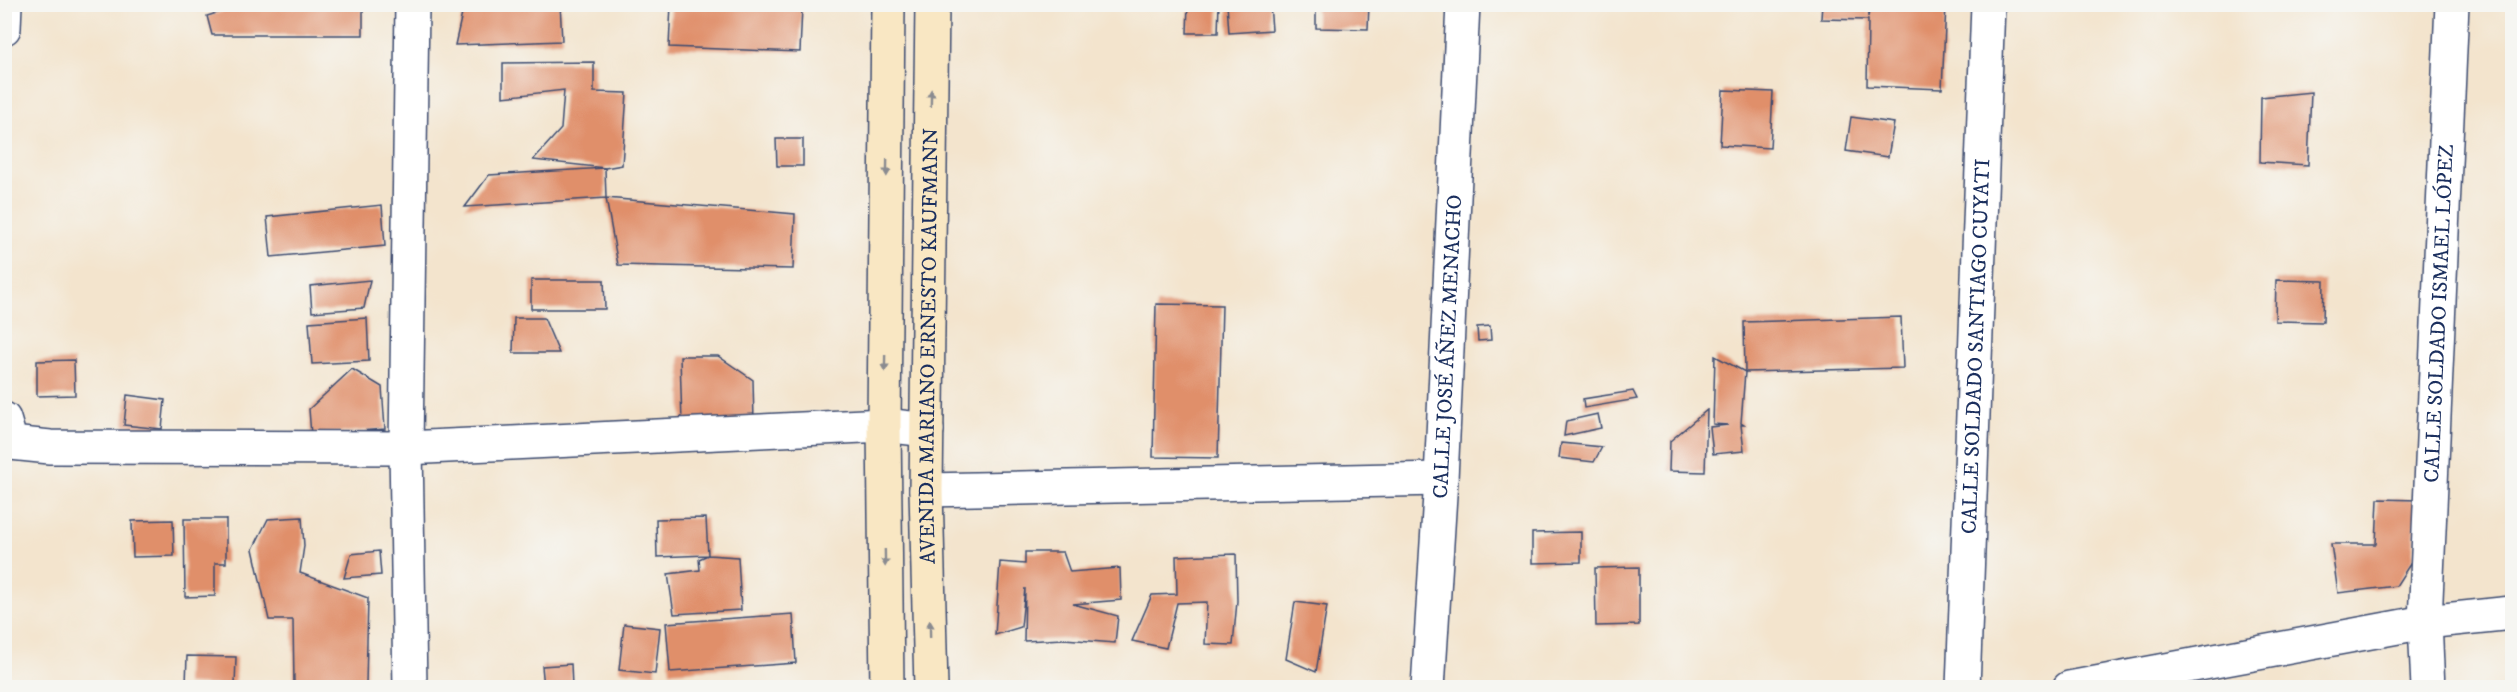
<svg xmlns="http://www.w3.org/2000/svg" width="2517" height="692" viewBox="0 0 2517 692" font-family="'IM FELL DW Pica',serif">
  <rect width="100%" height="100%" fill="#f6f6f2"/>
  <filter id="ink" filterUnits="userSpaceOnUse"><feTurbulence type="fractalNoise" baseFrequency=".0167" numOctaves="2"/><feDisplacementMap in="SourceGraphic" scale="12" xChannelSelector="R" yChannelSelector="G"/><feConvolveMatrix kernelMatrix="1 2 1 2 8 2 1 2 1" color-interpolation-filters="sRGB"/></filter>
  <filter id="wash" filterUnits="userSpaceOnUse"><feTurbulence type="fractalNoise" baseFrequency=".008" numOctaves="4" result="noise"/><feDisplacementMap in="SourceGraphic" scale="24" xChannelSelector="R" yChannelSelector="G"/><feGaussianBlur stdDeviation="1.35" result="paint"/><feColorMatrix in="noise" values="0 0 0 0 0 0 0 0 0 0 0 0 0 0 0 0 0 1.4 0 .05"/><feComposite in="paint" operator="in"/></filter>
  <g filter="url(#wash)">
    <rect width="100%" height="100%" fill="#f3e4cd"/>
    <g id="blocks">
      <!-- building -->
      <g fill="#e08f6b">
        <polygon points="247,4 363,4 363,35 212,35 207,16"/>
        <polygon points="485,4 560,4 562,41 455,45 464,5"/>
        <polygon points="671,4 802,7 800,52 669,47"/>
        <polygon points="1188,4 1219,4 1218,33 1187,33"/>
        <polygon points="1227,4 1270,4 1272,30 1229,33"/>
        <polygon points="1316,4 1369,4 1368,29 1316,28"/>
        <polygon points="1822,4 1868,4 1868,17 1870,5 1946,5 1942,89 1867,86 1868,20 1821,19"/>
        <polygon points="594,62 594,92 627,93 622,165 605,168 533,160 561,129 564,90 503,97 503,63"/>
        <polygon points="1723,90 1773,92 1770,148 1720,145"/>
        <polygon points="2311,92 2308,165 2260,162 2261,97"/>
        <polygon points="1851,117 1894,123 1888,157 1846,151"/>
        <polygon points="776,139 803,139 803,166 777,166"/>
        <polygon points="605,168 606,198 795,214 793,269 618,265 606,198 465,207 489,175"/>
        <polygon points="382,205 385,246 271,257 267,217"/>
        <polygon points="370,280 364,308 312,312 310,286"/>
        <polygon points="531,280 604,280 605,309 531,309"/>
        <polygon points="2276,280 2324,281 2323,322 2275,321"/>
        <polygon points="1156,304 1222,305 1218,458 1153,457"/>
        <polygon points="1901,317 1903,368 1745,372 1741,423 1744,425 1741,425 1744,451 1713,454 1710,427 1728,425 1713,424 1715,356 1745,372 1744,322"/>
        <polygon points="367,318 369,361 312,364 309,322"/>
        <polygon points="514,318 544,318 559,353 513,353"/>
        <polygon points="1490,326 1491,340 1478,341 1477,327"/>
        <polygon points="680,356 718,356 753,380 754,423 682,424"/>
        <polygon points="74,360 75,395 37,396 37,361"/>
        <polygon points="352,369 382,387 385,429 311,435 309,409"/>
        <polygon points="1633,391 1637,399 1584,408 1583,399"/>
        <polygon points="127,395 165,400 162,429 124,425"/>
        <polygon points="1707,410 1705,472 1669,471 1670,441"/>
        <polygon points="1598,414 1601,428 1564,436 1566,421"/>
        <polygon points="1561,443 1602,447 1594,462 1559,458"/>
        <polygon points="2378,499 2418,500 2412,561 2396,586 2338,593 2331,544 2376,544"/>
        <polygon points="302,517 304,546 300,573 368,598 366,684 294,684 293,620 269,620 253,549 268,519"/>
        <polygon points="706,518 708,555 738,557 741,610 674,614 668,574 700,570 699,559 708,555 657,557 656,519"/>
        <polygon points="184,519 226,519 226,563 215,563 215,596 185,597"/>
        <polygon points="173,520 174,556 133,557 132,521"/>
        <polygon points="1581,532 1581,562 1532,563 1532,533"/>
        <polygon points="379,551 381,575 344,578 351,554"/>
        <polygon points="1025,552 1063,552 1070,572 1120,568 1121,600 1073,604 1118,616 1115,643 1064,639 1024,641 1025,588 1021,627 995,635 1000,562 1025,564"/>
        <polygon points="1236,554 1237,601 1233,645 1205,644 1207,602 1177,603 1166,648 1132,641 1152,595 1177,594 1176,556"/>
        <polygon points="1639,567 1639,625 1596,626 1595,568"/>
        <polygon points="1295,602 1327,606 1316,672 1286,659"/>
        <polygon points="793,614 796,663 670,672 666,623"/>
        <polygon points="624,624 660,628 655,674 619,670"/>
        <polygon points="187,656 236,657 235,686 186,684"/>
        <polygon points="571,664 572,687 544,687 542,666"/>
      </g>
    </g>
  </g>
  <g filter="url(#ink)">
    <use href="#blocks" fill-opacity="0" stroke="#3b4a6f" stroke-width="1.5"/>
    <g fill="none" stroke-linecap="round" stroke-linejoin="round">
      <!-- minor casing -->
      <g stroke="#3b4a6f" stroke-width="36">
        <g id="minor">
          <polyline points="4,28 5,4"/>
          <polyline points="4,419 11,443 50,447 406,448 884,425 927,430"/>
          <polyline points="926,490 1441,479"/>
          <polyline points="410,688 406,448 412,4"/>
          <path id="s1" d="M1428,688L1441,479L1463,4"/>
          <path id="s2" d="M1963,688L1988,4"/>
          <path id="s3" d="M2428,688L2425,622L2452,4"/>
        </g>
      </g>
      <!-- tertiary casing -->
      <g stroke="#3b4a6f" stroke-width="36">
        <polyline id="tertiary" points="2069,688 2425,622 2512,613"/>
      </g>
      <!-- secondary casing -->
      <g stroke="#3b4a6f" stroke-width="36">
        <g id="secondary">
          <polyline points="887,688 884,425 888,4"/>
          <path id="s4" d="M931,688L926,490L932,4"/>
        </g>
      </g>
      <!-- minor -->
      <use href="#minor" stroke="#fff" stroke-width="33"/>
      <!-- tertiary -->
      <use href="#tertiary" stroke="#fff" stroke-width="33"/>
      <!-- secondary -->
      <use href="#secondary" stroke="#f9e7c3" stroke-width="33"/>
    </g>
    <!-- one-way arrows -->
    <defs><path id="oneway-solid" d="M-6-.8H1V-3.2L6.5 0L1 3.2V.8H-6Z" transform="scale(1.5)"/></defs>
    <g fill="#8a8b90">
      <use href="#oneway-solid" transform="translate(931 98) rotate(-89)"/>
      <use href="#oneway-solid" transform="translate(887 168) rotate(91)"/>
      <use href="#oneway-solid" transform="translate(885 363) rotate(91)"/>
      <use href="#oneway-solid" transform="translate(885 558) rotate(89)"/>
      <use href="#oneway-solid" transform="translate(930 629) rotate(-91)"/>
    </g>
  </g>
  <g text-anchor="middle" stroke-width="6" stroke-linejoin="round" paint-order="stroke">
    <!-- street labels -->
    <g font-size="21" fill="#1b2f5e" stroke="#f6f6f2">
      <text dy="7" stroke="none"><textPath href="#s3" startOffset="375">CALLE SOLDADO ISMAEL LÓPEZ</textPath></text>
      <text dy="7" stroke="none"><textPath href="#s4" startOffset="342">AVENIDA MARIANO ERNESTO KAUFMANN</textPath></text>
      <text dy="7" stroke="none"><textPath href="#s1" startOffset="342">CALLE JOSÉ ÁÑEZ MENACHO</textPath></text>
      <text dy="7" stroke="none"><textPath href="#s2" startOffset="342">CALLE SOLDADO SANTIAGO CUYATI</textPath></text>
    </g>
  </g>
  <!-- margin -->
  <rect width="2517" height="692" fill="none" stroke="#f6f6f2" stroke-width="24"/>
</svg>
